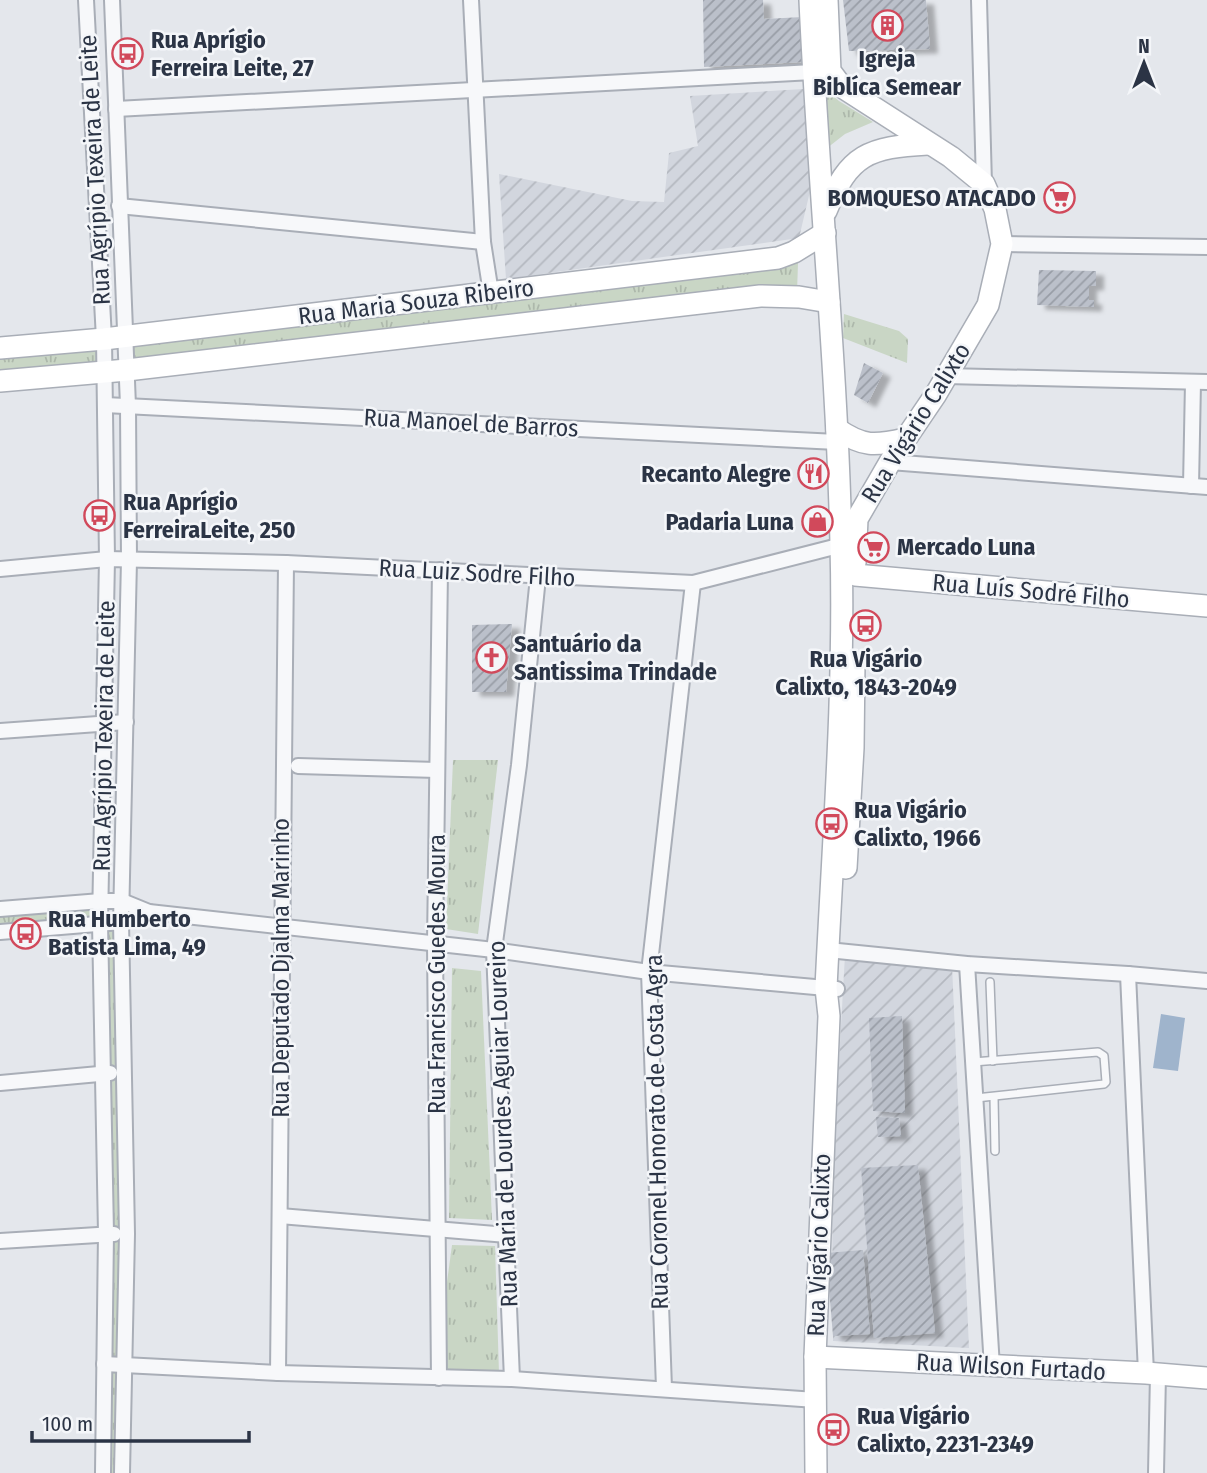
<svg xmlns="http://www.w3.org/2000/svg" width="1207" height="1473" font-family="'Fira Sans Condensed',sans-serif">
<style>
.industrial{fill:url(#industrial-furrows)}
.grass{fill:url(#grass-tufts)}
.water{fill:#9fb4cc}
.building{fill:url(#building-hatch);filter:url(#shadow)}
.lines{fill:none;stroke-linecap:round;stroke-linejoin:round}
.lane-casing{stroke:#a9aeb7;stroke-width:10}
.street-casing{stroke:#a9aeb7;stroke-width:18}
.secondary-casing{stroke:#a9aeb7;stroke-width:24}
.lane{stroke:#f7f8fa;stroke-width:7}
.street{stroke:#f7f8fa;stroke-width:14}
.secondary{stroke:#fff;stroke-width:21}
.labels{text-anchor:middle;dominant-baseline:central;stroke-width:5;stroke-linejoin:round;paint-order:stroke}
.poi-label{font-size:24px;font-weight:bold;fill:#2b3445;stroke:#f4f6f9;text-anchor:start}
.street-label{font-size:24px;fill:#2b3445;stroke:#f4f6f9}
</style>
<defs>
<pattern id="industrial-furrows" width="10" height="10" patternUnits="userSpaceOnUse" patternTransform="scale(1.75)"><rect width="10" height="10" fill="#d2d6de"/><path d="M-1 1l2-2M0 10L10 0M9 11l2-2" fill="none" stroke="#b4b8c0"/></pattern>
<pattern id="grass-tufts" width="24" height="20" patternUnits="userSpaceOnUse" patternTransform="scale(1.75)"><rect width="24" height="20" fill="#c9d6c5"/><path d="M3 7l-1-3M5 7V3M7 7l1-3M15 17l-1-3M17 17v-4M19 17l1-3" fill="none" stroke="#adb8ab"/></pattern>
<pattern id="building-hatch" width="6" height="6" patternUnits="userSpaceOnUse" patternTransform="scale(1.75)"><rect width="6" height="6" fill="#bbc0ca"/><path d="M-1 1l2-2M0 6l6-6M5 7l2-2" fill="none" stroke="#989da6"/></pattern>
<filter id="shadow"><feDropShadow dx="8" dy="4.5" stdDeviation="2" flood-color="#0004"/></filter>
</defs>
<rect width="100%" height="100%" fill="#e4e7ec"/>
<!-- industrial -->
<g class="industrial">
<polygon points="803,89 811,187 799,238 506,279 499,174 632,201 664,202 669,153 698,146 690,96"/>
<polygon points="845,955 952,965 969,1348 833,1341 832,1185"/>
</g>
<!-- grass -->
<g class="grass">
<polygon points="818,83 839,101 873,122 845,134 822,152"/>
<polygon points="798,263 797,293 133,364 130,342"/>
<polygon points="844,314 899,331 908,339 907,363 843,338"/>
<polygon points="99,345 97,367 0,375 0,355"/>
<polygon points="453,760 498,760 478,934 446,929"/>
<polygon points="94,905 95,920 0,928 0,913"/>
<polygon points="118,926 120,1067 106,1070 105,927"/>
<polygon points="452,968 481,971 492,1220 449,1218"/>
<polygon points="119,1075 123,1231 110,1231 107,1077"/>
<polygon points="109,1237 122,1239 123,1360 108,1360"/>
<polygon points="452,1245 495,1246 499,1373 444,1370 445,1297"/>
<polygon points="107,1368 121,1369 119,1473 106,1473"/>
</g>
<!-- water -->
<polygon class="water" points="1161,1014 1185,1018 1178,1071 1153,1068"/>
<!-- building -->
<g class="building">
<polygon points="703,0 763,0 764,19 803,17 805,62 704,67"/>
<polygon points="843,0 926,0 930,49 849,51"/>
<polygon points="1039,270 1096,271 1096,286 1089,286 1089,300 1094,300 1094,307 1037,305"/>
<polygon points="864,363 883,373 868,403 854,395"/>
<polygon points="512,624 506,692 472,692 472,625"/>
<polygon points="902,1016 905,1113 873,1111 869,1018"/>
<polygon points="876,1117 899,1118 901,1136 878,1137"/>
<polygon points="918,1165 935,1333 874,1338 861,1168"/>
<polygon points="863,1250 870,1334 833,1336 826,1253"/>
</g>
<g class="lines">
<defs>
<g id="lane">
<polyline points="990,982 993,1061"/>
<polyline points="973,1062 1098,1052 1104,1056 1106,1082 1104,1084 976,1098"/>
<polyline points="994,1097 995,1151"/>
</g>
<g id="street">
<polyline points="86,0 104,339 107,559 100,923 106,1233 103,1473"/>
<polyline points="112,0 128,406 129,560 121,922 127,1234 122,1473"/>
<polyline points="471,0 483,242 491,293"/>
<polyline points="979,0 984,184"/>
<polyline points="116,109 813,72"/>
<polyline points="119,206 483,242"/>
<polyline points="1002,244 1207,247"/>
<polyline points="946,376 1207,382"/>
<polyline points="105,405 837,442"/>
<polyline points="890,462 1207,487"/>
<polyline points="1191,486 1193,382"/>
<polyline points="0,569 107,559 286,563 693,583 842,545"/>
<polyline points="0,731 126,722"/>
<polyline points="298,766 437,770"/>
<polyline points="0,909 101,901 122,901 149,912 494,950 649,972 837,989"/>
<polyline points="0,932 121,922 149,912"/>
<polyline points="828,950 967,964 1128,974 1207,981"/>
<polyline points="967,964 992,1367"/>
<polyline points="1128,974 1146,1373"/>
<polyline points="0,1083 110,1073"/>
<polyline points="280,1216 507,1235"/>
<polyline points="0,1241 114,1234"/>
<polyline points="104,1364 278,1373 512,1379 816,1400"/>
<polyline points="278,1373 286,563"/>
<polyline points="439,1378 435,943 440,570"/>
<polyline points="512,1379 494,950 519,765 538,577"/>
<polyline points="664,1388 649,972 693,583"/>
<polyline points="1156,1473 1158,1374"/>
</g>
<g id="secondary">
<path d="M810,0C818,181 837,362 841,544C845,692 833,840 826,988L829,1016L815,1357L816,1473"/>
<polyline points="827,0 830,71 842,87 951,157 984,184 995,209 1002,244 988,305 936,394 890,462 857,519 855,563"/>
<path d="M826,211C849,154 869,147 928,144"/>
<polyline points="0,348 104,339 778,258 794,252 825,233"/>
<polyline points="0,381 127,370 760,296 799,297 829,302"/>
<path d="M837,429C863,447 875,446 905,439"/>
<polyline points="855,575 1207,606"/>
<polyline points="846,868 853,748 854,662"/>
<polyline points="815,1357 1146,1373 1207,1378"/>
</g>
</defs>
<!-- lane casing -->
<use href="#lane" class="lane-casing"/>
<!-- street casing -->
<use href="#street" class="street-casing"/>
<!-- secondary casing -->
<use href="#secondary" class="secondary-casing"/>
<!-- lane -->
<use href="#lane" class="lane"/>
<!-- street -->
<use href="#street" class="street"/>
<!-- secondary -->
<use href="#secondary" class="secondary"/>
</g>
<!-- icons -->
<defs>
<symbol id="building-ring" viewBox="-11 -11 22 22"><circle r="9.5" fill="#f4f6f9" stroke="#d1495b" stroke-width="1.5"/><path d="M-4-6H4V6H1V3H-1V6H-4ZM-2.5-4.3h1.7v1.8h-1.7ZM.8-4.3h1.7v1.8H.8ZM-2.5-1h1.7V.8h-1.7ZM.8-1h1.7V.8H.8Z" fill="#d1495b"/></symbol>
<symbol id="bus-ring" viewBox="-11 -11 22 22"><circle r="9.5" fill="#f4f6f9" stroke="#d1495b" stroke-width="1.5"/><path d="M-5-6H5V4H4V6H2V4H-2V6H-4V4H-5ZM-3.5-4V0h7V-4ZM-3.5 1.2v1.5H-2V1.2ZM2 1.2v1.5H3.5V1.2Z" fill="#d1495b"/></symbol>
<symbol id="supermarket-ring" viewBox="-11 -11 22 22"><circle r="9.5" fill="#f4f6f9" stroke="#d1495b" stroke-width="1.5"/><path d="M-6-5.5h2.5l.6 2H6L4.5 2H-2.5L-4.4-4H-6ZM-1.5 3.2a1.3 1.3 0 1 0 .1 0ZM3 3.2a1.3 1.3 0 1 0 .1 0Z" fill="#d1495b"/></symbol>
<symbol id="restaurant-ring" viewBox="-11 -11 22 22"><circle r="9.5" fill="#f4f6f9" stroke="#d1495b" stroke-width="1.5"/><path d="M-5-6h1v4h1v-4h1v4h1v-4h1v5L-1.5 .5V6h-2V.5L-5-1ZM5-6V6H3V1.5H1.5Q1.5-4 5-6Z" fill="#d1495b"/></symbol>
<symbol id="shop-ring" viewBox="-11 -11 22 22"><circle r="9.5" fill="#f4f6f9" stroke="#d1495b" stroke-width="1.5"/><path d="M-5-2.5h2.3a2.7 3.5 0 0 1 5.4 0H5L5.5 6h-11ZM-1.5-2.5h3a1.5 2.3 0 0 0-3 0Z" fill="#d1495b"/></symbol>
<symbol id="church-ring" viewBox="-11 -11 22 22"><circle r="9.5" fill="#f4f6f9" stroke="#d1495b" stroke-width="1.5"/><path d="M-1.2-6h2.4v3.5h3.3v2.4h-3.3V6h-2.4V-.1h-3.3v-2.4h3.3Z" fill="#d1495b"/></symbol>
</defs>
<g fill-rule="evenodd">
<use href="#building-ring" x="870" y="8" width="35" height="35"/>
<use href="#bus-ring" x="110" y="36" width="35" height="35"/>
<use href="#supermarket-ring" x="1042" y="180" width="35" height="35"/>
<use href="#restaurant-ring" x="796" y="456" width="35" height="35"/>
<use href="#bus-ring" x="82" y="498" width="35" height="35"/>
<use href="#shop-ring" x="800" y="504" width="35" height="35"/>
<use href="#supermarket-ring" x="856" y="530" width="35" height="35"/>
<use href="#bus-ring" x="848" y="608" width="35" height="35"/>
<use href="#church-ring" x="474" y="640" width="35" height="35"/>
<use href="#bus-ring" x="814" y="806" width="35" height="35"/>
<use href="#bus-ring" x="8" y="916" width="35" height="35"/>
<use href="#bus-ring" x="816" y="1412" width="35" height="35"/>
</g>
<g class="labels">
<!-- poi labels -->
<g class="poi-label">
<text x="151" y="40">Rua Aprígio<tspan x="151" dy="28">Ferreira Leite, 27</tspan></text>
<text x="887" y="59" text-anchor="middle">Igreja<tspan x="887" dy="28">Biblíca Semear</tspan></text>
<text x="1036" y="198" text-anchor="end">BOMQUESO ATACADO</text>
<text x="791" y="474" text-anchor="end">Recanto Alegre</text>
<text x="123" y="502">Rua Aprígio<tspan x="123" dy="28">FerreiraLeite, 250</tspan></text>
<text x="794" y="522" text-anchor="end">Padaria Luna</text>
<text x="897" y="547">Mercado Luna</text>
<text x="514" y="644">Santuário da<tspan x="514" dy="28">Santissima Trindade</tspan></text>
<text x="866" y="659" text-anchor="middle">Rua Vigário<tspan x="866" dy="28">Calixto, 1843-2049</tspan></text>
<text x="854" y="810">Rua Vigário<tspan x="854" dy="28">Calixto, 1966</tspan></text>
<text x="48" y="919">Rua Humberto<tspan x="48" dy="28">Batista Lima, 49</tspan></text>
<text x="857" y="1416">Rua Vigário<tspan x="857" dy="28">Calixto, 2231-2349</tspan></text>
</g>
<!-- street labels -->
<g class="street-label">
<text transform="translate(95 170) rotate(-93)">Rua Agrípio Texeira de Leite</text>
<text transform="translate(416 302) rotate(-7)">Rua Maria Souza Ribeiro</text>
<text transform="translate(471 423) rotate(3)">Rua Manoel de Barros</text>
<text transform="translate(916 423) rotate(-58)">Rua Vigário Calixto</text>
<text transform="translate(477 573) rotate(3)">Rua Luiz Sodre Filho</text>
<text transform="translate(1031 591) rotate(5)">Rua Luís Sodré Filho</text>
<text transform="translate(104 736) rotate(-89)">Rua Agrípio Texeira de Leite</text>
<text transform="translate(281 968) rotate(-90)">Rua Deputado Djalma Marinho</text>
<text transform="translate(437 974) rotate(-90)">Rua Francisco Guedes Moura</text>
<text transform="translate(503 1124) rotate(-92)">Rua Maria de Lourdes Aguiar Loureiro</text>
<text transform="translate(657 1132) rotate(-91)">Rua Coronel Honorato de Costa Agra</text>
<text transform="translate(819 1245) rotate(-88)">Rua Vigário Calixto</text>
<text transform="translate(1011 1367) rotate(3)">Rua Wilson Furtado</text>
</g>
</g>
<!-- north arrow -->
<g transform="translate(1144 63)" stroke="#f4f6f9" stroke-width="5" paint-order="stroke">
<path d="M0-5L12 26L0 18L-12 26Z" fill="#2b3445"/>
<text y="-10" font-size="19" font-weight="bold" text-anchor="middle" fill="#2b3445">N</text>
</g>
<!-- scale -->
<path d="M32 1431v10h217v-10" fill="none" stroke="#2b3445" stroke-width="3.5"/>
<text x="42" y="1431" font-size="21" fill="#2b3445" stroke="#f4f6f9" stroke-width="5" paint-order="stroke">100 m</text>
</svg>
